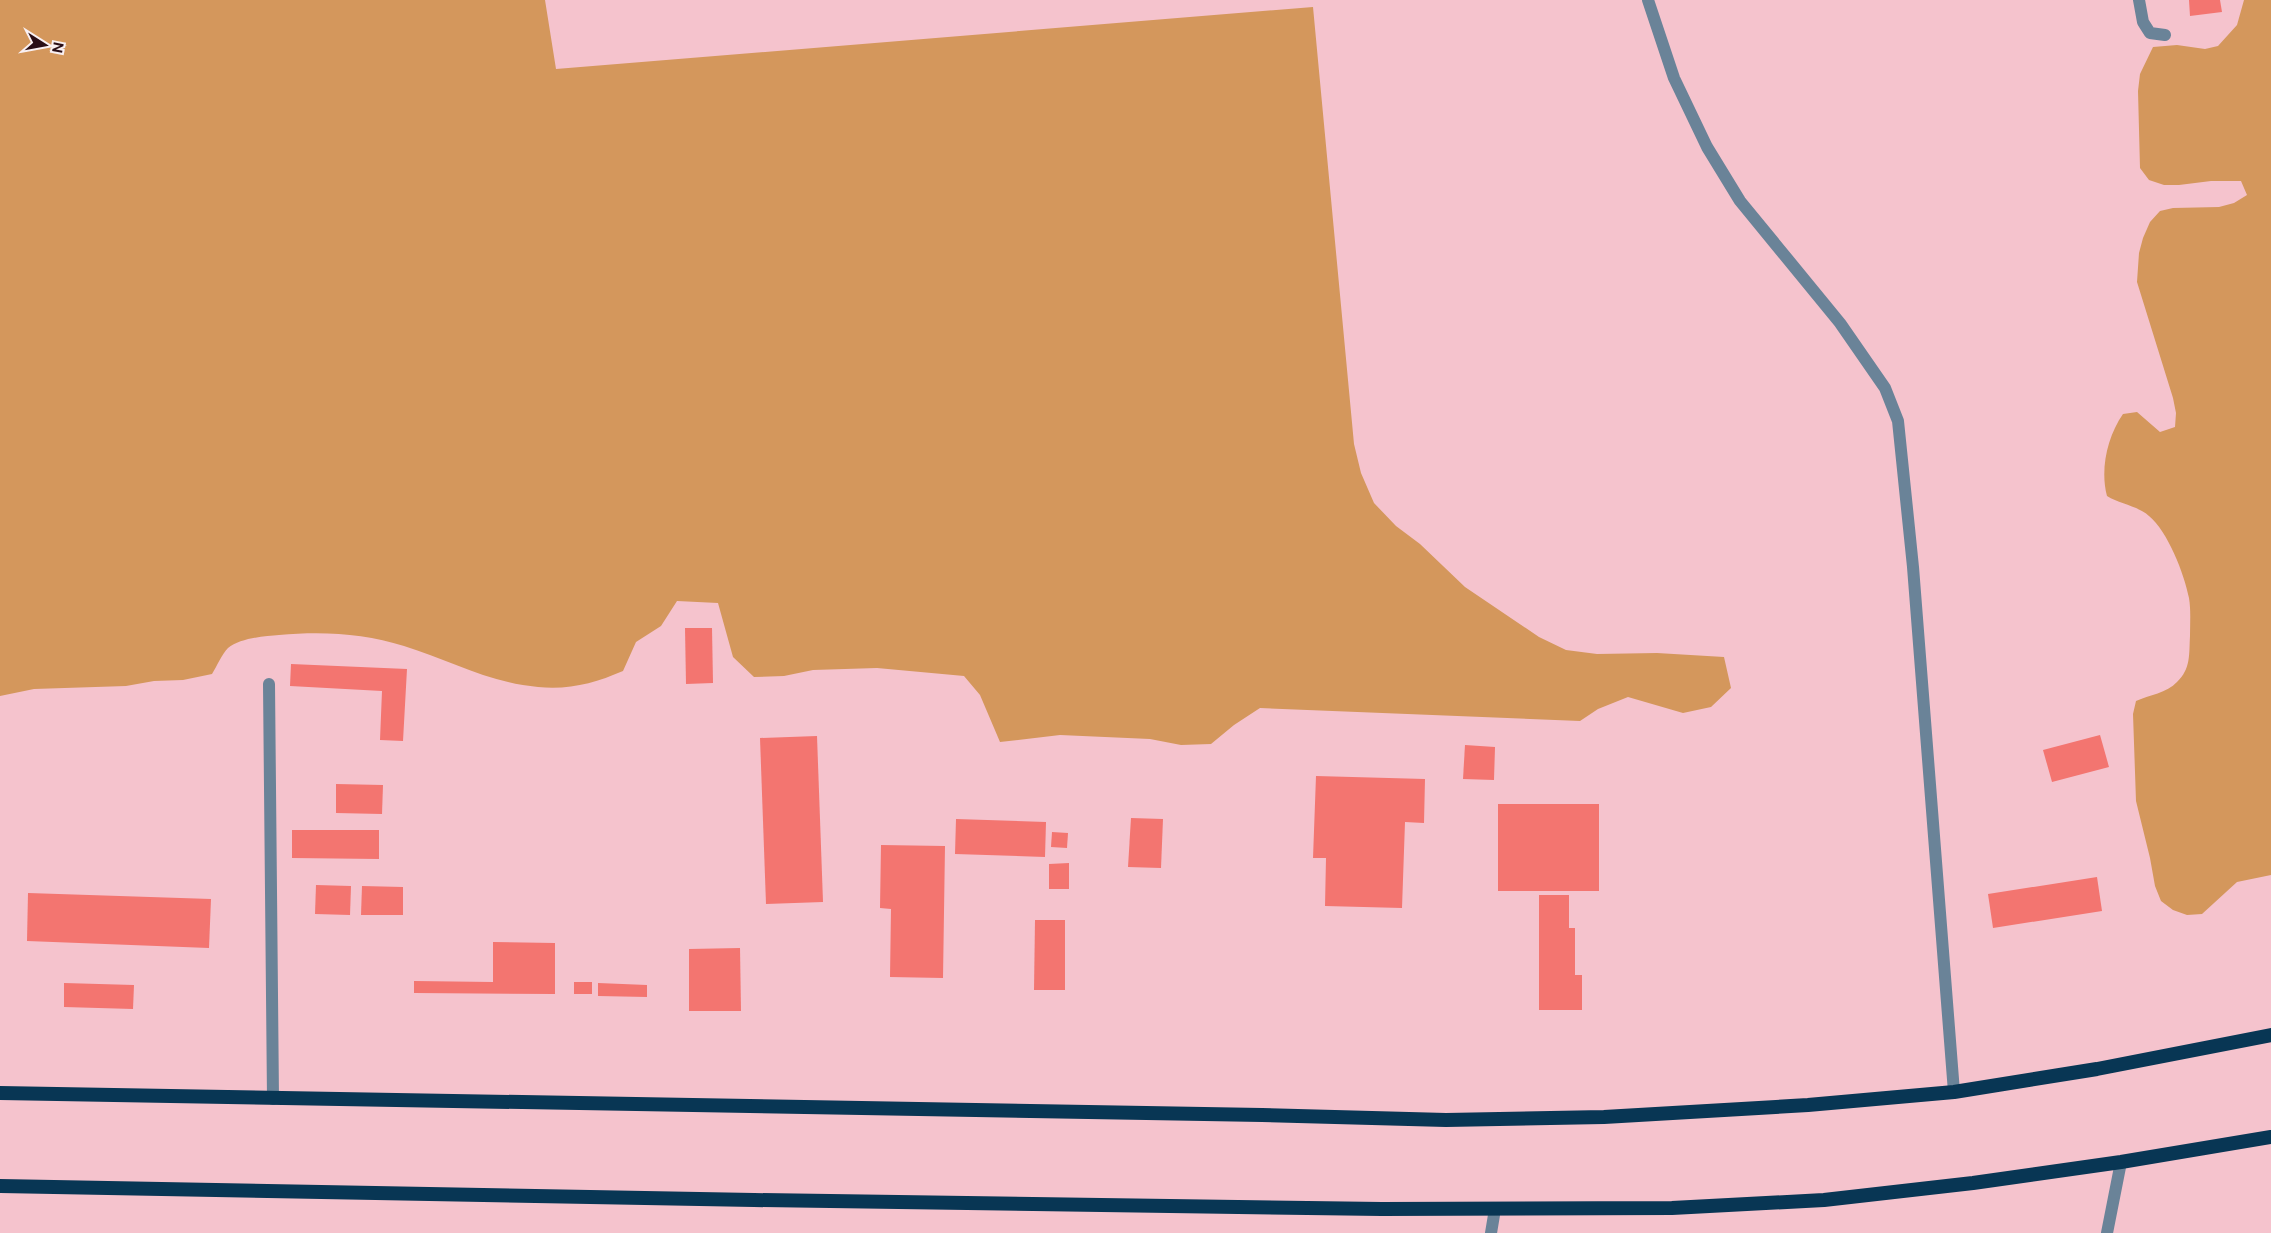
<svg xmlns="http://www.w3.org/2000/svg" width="2271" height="1233" font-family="'Public Sans',sans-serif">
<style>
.green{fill:#d4975c}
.building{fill:#f37570}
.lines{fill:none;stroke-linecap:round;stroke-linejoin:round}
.minor{stroke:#6a8398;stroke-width:12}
.trunk{stroke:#083654;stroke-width:14}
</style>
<rect width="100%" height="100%" fill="#f5c3cd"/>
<!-- green -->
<g class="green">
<path d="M0,0H545L556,69L1313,7L1354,444L1361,473L1374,503L1396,526L1420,544L1465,587L1539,637L1566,650L1597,654L1657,653L1724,657L1731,688L1711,707L1683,713L1628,697L1598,709L1580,721L1260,708L1234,725L1211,744L1181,745L1150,739L1060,735L1000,742L980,695L964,676L877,668L813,670L784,676L754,677L733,657L718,603L677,601L661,626L636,642L623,671C595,683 570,690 538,687C490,683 449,660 404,646C364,633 321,631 279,635C265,636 240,638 228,648C222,654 217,666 212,674L183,680L154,681L126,686L34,689L0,696Z"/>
<path d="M2244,0H2271V875L2237,882L2202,914L2187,915L2173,910L2161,901L2155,886L2150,858L2136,801L2133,714L2136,701C2149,695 2167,693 2177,682C2191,669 2189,654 2190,636C2190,623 2191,610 2189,598C2184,573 2168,532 2149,516C2138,506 2120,504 2107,496C2100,470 2107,437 2123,414L2137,412L2160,432L2175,427L2176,413L2173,398L2137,282L2139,253L2143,238L2150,222L2160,211L2173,208L2219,207L2234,203L2247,195L2241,181H2211L2179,185H2164L2149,180L2140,168L2138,91L2140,74L2153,47L2177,45L2205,49L2218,46L2237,25Z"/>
</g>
<!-- building -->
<g class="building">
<polygon points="2189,0 2220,0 2222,12 2190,16"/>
<polygon points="685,628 712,628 713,683 686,684"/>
<polygon points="291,664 407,669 403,741 380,740 382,691 290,686"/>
<polygon points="2100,735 2109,767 2052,782 2043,750"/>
<polygon points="817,736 823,902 766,904 760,738"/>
<polygon points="1465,745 1495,747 1494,780 1463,779"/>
<polygon points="1316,776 1425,779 1424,823 1405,822 1402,908 1325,906 1326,858 1313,858"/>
<polygon points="336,784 383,785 382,814 336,813"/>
<rect x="1498" y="804" width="101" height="87"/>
<polygon points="1131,818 1163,819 1161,868 1128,867"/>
<polygon points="956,819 1046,822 1045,857 955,854"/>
<polygon points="292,830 379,830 379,859 292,858"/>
<polygon points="1052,832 1068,833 1067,848 1051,847"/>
<polygon points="881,845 945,846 943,978 890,977 891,909 880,908"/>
<polygon points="1069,863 1069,889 1049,889 1049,864"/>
<polygon points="2097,877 2102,911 1993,928 1988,894"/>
<polygon points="316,885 351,886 350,915 315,914"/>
<polygon points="362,886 403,887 403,915 361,915"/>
<polygon points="28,893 211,899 209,948 27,941"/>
<polygon points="1539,895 1569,895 1569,928 1575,928 1575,975 1582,975 1582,1010 1539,1010"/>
<polygon points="1035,920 1065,920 1065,990 1034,990"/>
<polygon points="493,942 555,943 555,994 414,993 414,981 493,982"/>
<polygon points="740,948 741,1011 689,1011 689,949"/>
<rect x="574" y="982" width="18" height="12"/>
<polygon points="64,983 134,985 133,1009 64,1007"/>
<polygon points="598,983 647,985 647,997 598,996"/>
</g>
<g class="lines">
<!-- minor -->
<g class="minor">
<polyline points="1648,0 1674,78 1707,147 1740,201 1840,323 1885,388 1898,421 1913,567 1954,1092"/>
<polyline points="2139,0 2143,22 2150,33 2165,35"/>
<polyline points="269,684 273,1099"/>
<polyline points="1491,1233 1495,1209"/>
<polyline points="2107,1233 2121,1162"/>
</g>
<!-- trunk -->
<g class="trunk">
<polyline points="0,1093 1262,1115 1446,1120 1604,1117 1808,1105 1954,1092 2097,1069 2271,1035"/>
<polyline points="0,1186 754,1200 1382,1209 1672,1208 1824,1200 1973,1183 2121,1162 2271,1137"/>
</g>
</g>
<!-- north arrow -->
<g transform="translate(45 45) rotate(101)" stroke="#f9f0f2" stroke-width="4" paint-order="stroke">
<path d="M0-4L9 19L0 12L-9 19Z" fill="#2a0e16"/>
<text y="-8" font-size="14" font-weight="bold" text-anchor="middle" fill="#2a0e16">N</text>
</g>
</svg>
